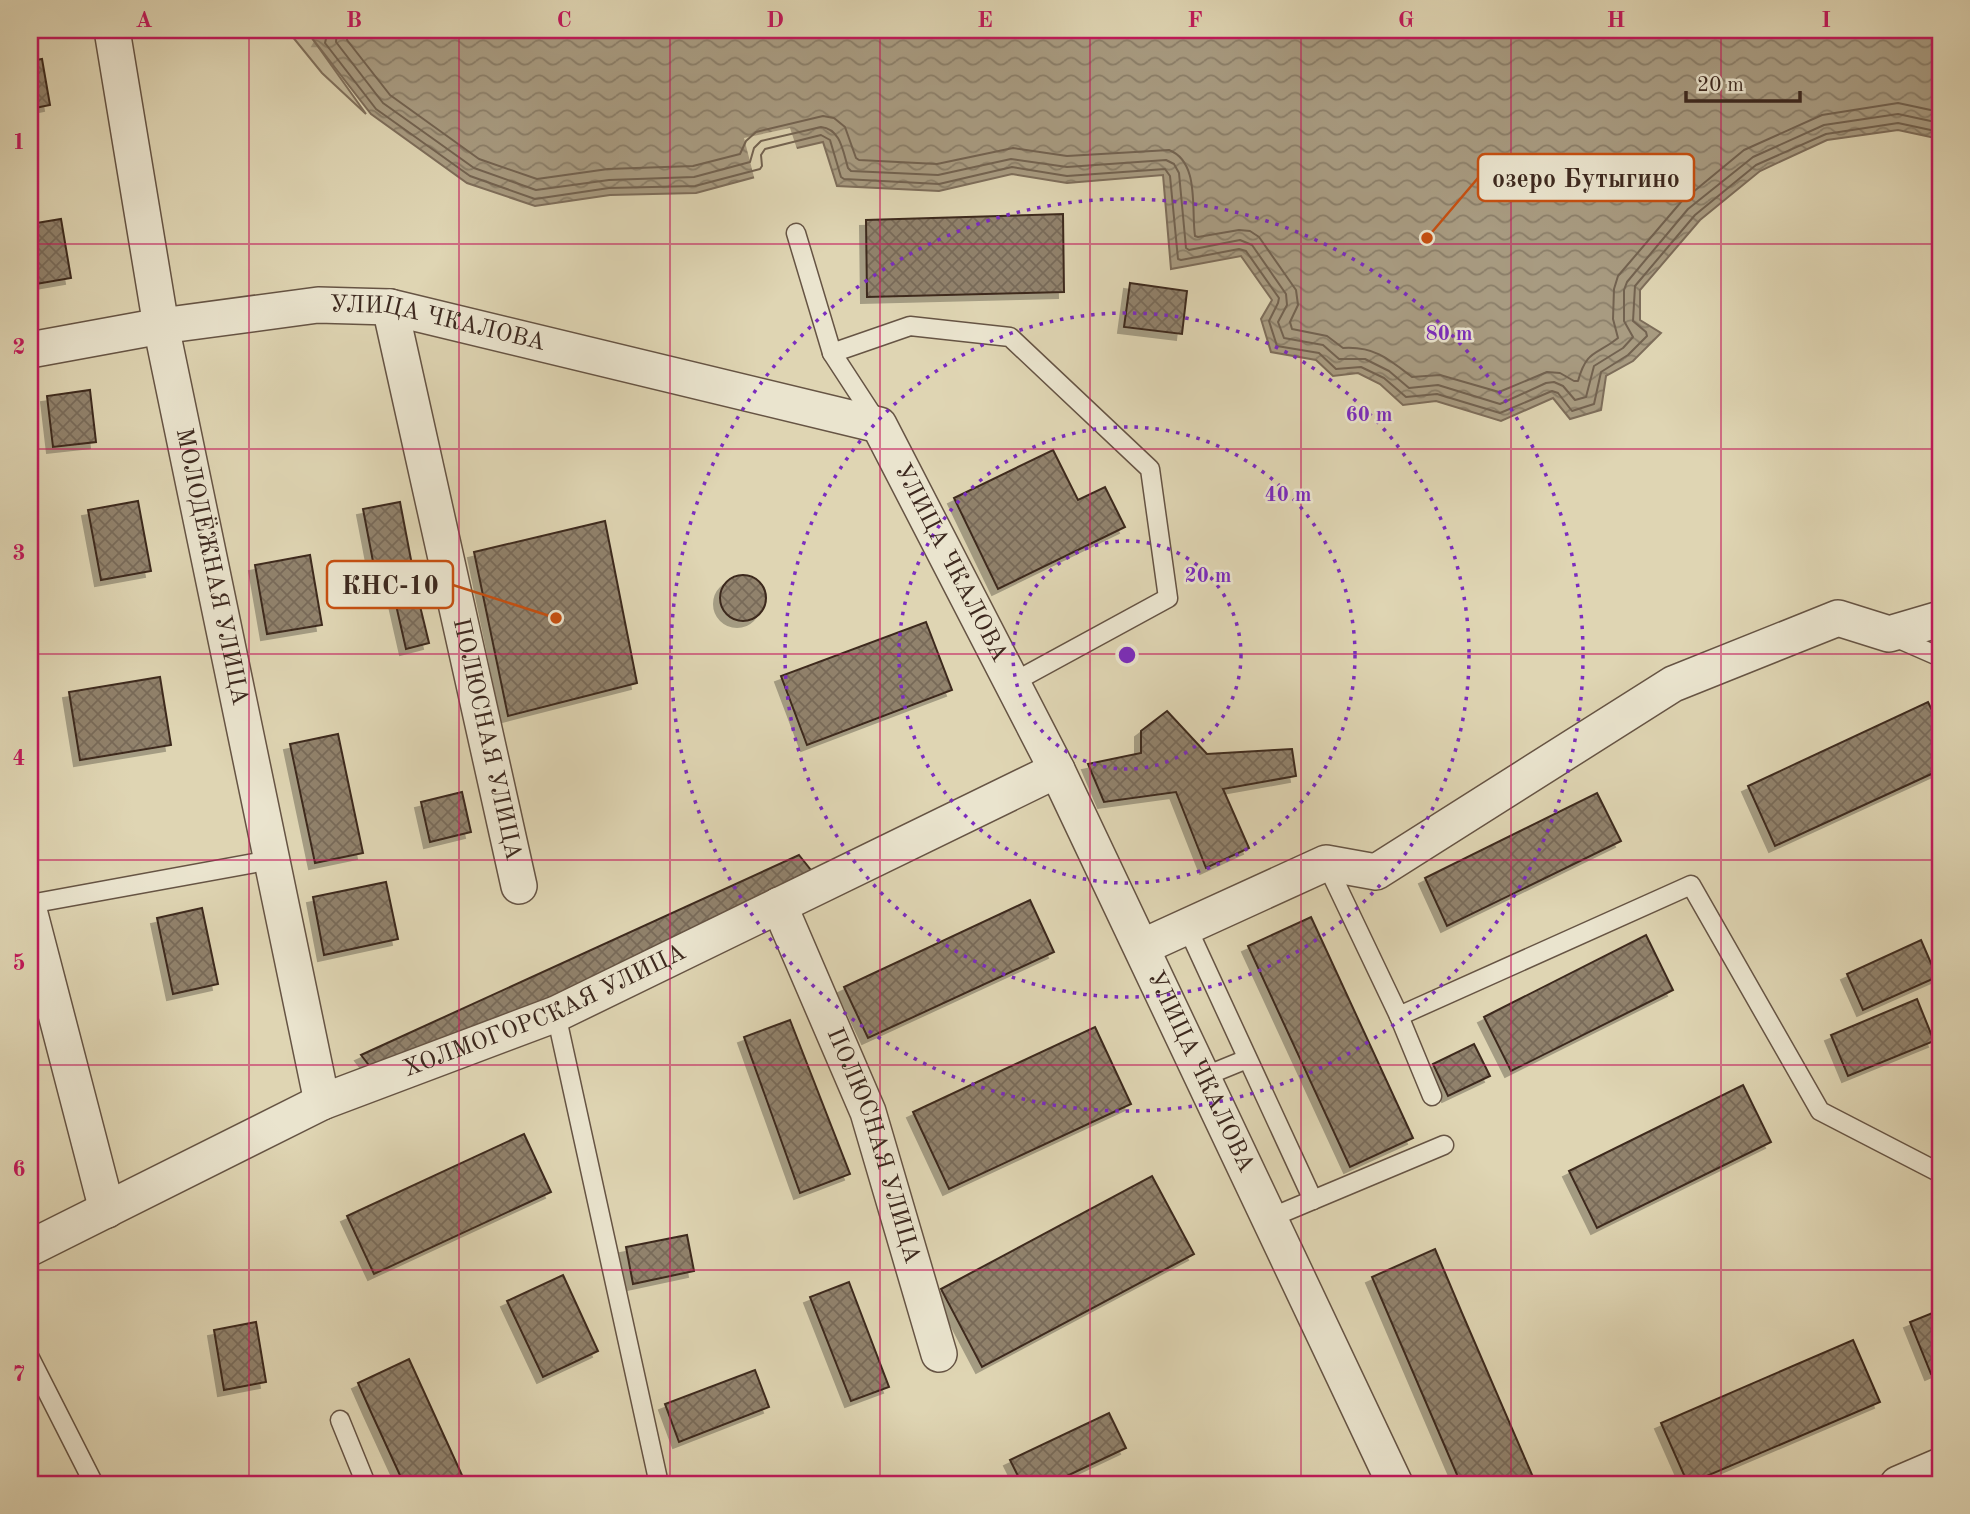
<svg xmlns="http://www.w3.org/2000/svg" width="1970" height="1514" font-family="'Old Standard TT',serif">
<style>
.forest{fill:url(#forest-firs);stroke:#80705c;stroke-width:2}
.water{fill:url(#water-waves);stroke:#7d6d5a;stroke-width:2}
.pier{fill:#dfd5b3}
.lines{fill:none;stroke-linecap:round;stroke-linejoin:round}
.shore{stroke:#726250;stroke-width:2}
.building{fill:url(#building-cross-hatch);stroke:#3d291f;stroke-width:2;filter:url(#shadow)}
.service-casing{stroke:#665444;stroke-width:21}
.minor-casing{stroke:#665444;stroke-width:38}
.service{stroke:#eae4ce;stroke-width:18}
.minor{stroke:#eae4ce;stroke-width:35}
.grid{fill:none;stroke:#c2185b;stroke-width:2;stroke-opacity:0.55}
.ring{fill:none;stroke:#7b2cbf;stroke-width:3.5;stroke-dasharray:3.5 7}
.labels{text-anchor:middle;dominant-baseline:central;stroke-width:5;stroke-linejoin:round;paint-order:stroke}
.street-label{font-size:24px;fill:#3d291f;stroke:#eae4ce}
.centre{fill:#7b2cbf;stroke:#eae4ce;stroke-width:3.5}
.ring-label{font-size:21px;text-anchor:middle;font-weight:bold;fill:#7b2cbf;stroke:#eae4ce;stroke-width:5;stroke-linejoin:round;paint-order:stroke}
.leader{fill:none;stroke:#c64f10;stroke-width:2.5}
.callout-dot{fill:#c64f10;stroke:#eae4ce;stroke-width:2.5}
.callout{fill:#eae4ce;stroke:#c64f10;stroke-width:2.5}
.callout-label{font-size:26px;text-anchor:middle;font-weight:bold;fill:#3d291f}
.neatline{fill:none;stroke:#c2185b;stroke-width:2.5}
.grid-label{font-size:23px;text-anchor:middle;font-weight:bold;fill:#c2185b}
</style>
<defs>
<pattern id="forest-firs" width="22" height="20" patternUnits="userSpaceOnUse" patternTransform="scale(1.75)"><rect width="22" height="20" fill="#c3b89a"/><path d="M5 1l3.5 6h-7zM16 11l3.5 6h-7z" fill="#a0967d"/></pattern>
<pattern id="water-waves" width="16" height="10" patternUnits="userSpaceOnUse" patternTransform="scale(1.75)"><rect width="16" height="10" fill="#a89b81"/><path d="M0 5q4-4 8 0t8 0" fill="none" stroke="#8a7e69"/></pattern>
<pattern id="building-cross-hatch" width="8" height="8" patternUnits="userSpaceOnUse" patternTransform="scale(1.75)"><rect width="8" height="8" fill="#91826c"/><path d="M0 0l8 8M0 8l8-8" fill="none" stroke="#786a58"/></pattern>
<filter id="shadow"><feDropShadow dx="-6" dy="6" stdDeviation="0" flood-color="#0004"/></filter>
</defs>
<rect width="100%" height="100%" fill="#dfd5b3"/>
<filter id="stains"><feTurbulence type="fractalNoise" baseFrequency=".00286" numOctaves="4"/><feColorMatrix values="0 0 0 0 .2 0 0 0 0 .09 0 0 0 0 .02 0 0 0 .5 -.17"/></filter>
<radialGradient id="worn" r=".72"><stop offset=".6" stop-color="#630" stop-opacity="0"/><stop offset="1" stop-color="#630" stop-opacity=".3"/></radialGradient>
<!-- forest -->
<polygon class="forest" points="287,30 326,30 312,38 366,114 322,73"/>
<!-- water -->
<polygon class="water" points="326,30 1940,30 1940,139 1898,130 1827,140 1760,171 1700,220 1640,290 1640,320 1661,333 1633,361 1606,376 1601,410 1570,419 1553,398 1501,421 1436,401 1403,405 1380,384 1358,373 1333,376 1316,360 1271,352 1261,319 1272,300 1241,256 1171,269 1163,175 1067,183 1012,174 939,191 837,186 823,142 767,155 770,173 696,193 610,195 535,206 467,183 371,114 312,38"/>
<!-- pier -->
<polygon class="pier" points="790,128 798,152 771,158 773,175 755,181 744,138"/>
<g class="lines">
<!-- shore -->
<g class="shore">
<polyline points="328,30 325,43 376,109 470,176 535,199 609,188 695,186 760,169 762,166 761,155 765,149 821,135 830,140 841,177 844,179 939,184 1012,167 1067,176 1165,169 1170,176 1178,259 1181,260 1239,249 1246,251 1279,298 1278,303 1269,321 1277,346 1319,353 1336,369 1361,367 1384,378 1406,397 1437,394 1500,413 1552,391 1558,393 1572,411 1594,404 1601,372 1628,355 1647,336 1646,332 1633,321 1635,286 1695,215 1756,165 1826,134 1898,123 1940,132"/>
<path d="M337,30L336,42L383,103L474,168L536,190L609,180L694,177L750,162L754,148L761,141L821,127C841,129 843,152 848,168L851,171L938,175L1011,159L1067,167L1166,160L1174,164L1179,173L1186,248L1189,250L1240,240L1252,245L1286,294L1287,305L1278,322L1284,338L1323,345L1339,359H1365L1389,371L1409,388L1438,385L1500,404L1546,383L1554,382L1563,386L1575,400L1586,397L1594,366L1623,348L1633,337L1624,321V290L1627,282L1688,209L1753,157L1824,125L1898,114L1940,123"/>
<path d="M348,30L347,40L390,95L479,159L537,179L608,169L693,166L740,154L746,141L756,132L823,116L834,118L845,127L856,158L859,160L937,164L1013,148L1067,156L1169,150C1200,162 1191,209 1195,236L1198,237L1239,230L1250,231L1259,237L1296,290L1298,305L1290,322L1292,329L1327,336L1343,348C1374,346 1389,359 1412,377L1440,375L1499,392L1547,372L1560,373L1574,381H1578C1587,349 1596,356 1618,338L1613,319L1614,289L1618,276L1681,202L1744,150L1822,115L1898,103L1940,112"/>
</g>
</g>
<!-- building -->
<g class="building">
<polygon points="42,59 50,105 30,109 30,61"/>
<polygon points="1063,214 1064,292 867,297 866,220"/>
<polygon points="61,219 71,278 30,285 30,224"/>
<polygon points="1130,283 1187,291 1182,334 1124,327"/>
<polygon points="90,390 96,442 53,447 47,396"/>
<polygon points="1053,450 1078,500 1105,487 1125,527 998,589 954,498"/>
<polygon points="138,501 151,571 101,580 88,510"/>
<polygon points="400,502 412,565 375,572 363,509"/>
<polygon points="605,521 637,683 508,716 474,552"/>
<polygon points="310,555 322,625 267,634 255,565"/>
<polygon points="411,569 429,643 406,649 389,574"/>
<circle cx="743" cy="598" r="23"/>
<polygon points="926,622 952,690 807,745 781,676"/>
<polygon points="160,677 171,745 80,760 69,692"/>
<polygon points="1928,702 1940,727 1940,770 1775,846 1748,786"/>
<polygon points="1167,711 1207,754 1292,749 1296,776 1223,789 1249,848 1206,868 1176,792 1104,802 1088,764 1141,753 1141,731"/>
<polygon points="338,734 363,853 315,863 290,744"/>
<polygon points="462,792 471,832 430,842 421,802"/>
<polygon points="1597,793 1621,841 1447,926 1425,878"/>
<polygon points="799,855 814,874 530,1012 375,1073 361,1055"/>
<polygon points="386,882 398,939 324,955 313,897"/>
<polygon points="1030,900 1054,952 868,1038 844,987"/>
<polygon points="202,908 218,984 173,994 157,918"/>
<polygon points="1311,917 1413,1138 1350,1167 1248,946"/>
<polygon points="1646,935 1673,990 1511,1071 1484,1017"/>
<polygon points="1921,940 1937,977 1863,1010 1847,974"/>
<polygon points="1917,999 1934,1041 1848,1076 1831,1035"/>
<polygon points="790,1020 850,1174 800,1193 744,1037"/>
<polygon points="1095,1027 1131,1104 949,1189 913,1112"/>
<polygon points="1474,1044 1490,1076 1448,1096 1433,1064"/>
<polygon points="1743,1085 1771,1142 1597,1228 1569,1171"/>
<polygon points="524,1134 551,1192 374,1274 347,1216"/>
<polygon points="1152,1176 1194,1254 982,1367 941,1289"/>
<polygon points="687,1235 694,1271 633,1284 626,1247"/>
<polygon points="1435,1249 1462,1313 1536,1484 1461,1484 1372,1277"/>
<polygon points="563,1275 598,1351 543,1377 507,1301"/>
<polygon points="849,1282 889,1387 851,1401 810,1297"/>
<polygon points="1940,1310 1940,1370 1931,1374 1910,1322"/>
<polygon points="256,1322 266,1382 224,1390 214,1330"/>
<polygon points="1853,1340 1880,1402 1688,1484 1661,1423"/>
<polygon points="409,1359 466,1484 404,1484 370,1410 358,1383"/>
<polygon points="755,1370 769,1407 679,1442 665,1404"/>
<polygon points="1109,1413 1126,1448 1050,1484 1022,1484 1010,1460"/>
</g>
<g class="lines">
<defs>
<g id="service">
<polyline points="796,233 832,353 877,422"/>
<polyline points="832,353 910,326 1010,337 1150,469 1168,598 1012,683"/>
<polyline points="1892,636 1940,657"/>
<polyline points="1326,863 1399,1016 1691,885 1820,1111 1940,1173"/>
<polyline points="30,904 271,860"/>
<polyline points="1187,927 1313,1200"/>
<polyline points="556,1014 659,1484"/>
<polyline points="1399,1016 1432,1096"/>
<polyline points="1203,1077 1247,1059"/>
<polyline points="1270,1218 1444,1145"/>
<polyline points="30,1358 94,1484"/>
<polyline points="340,1420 366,1484"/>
</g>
<g id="minor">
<path id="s1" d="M112,30L161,326L322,1102"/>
<path id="s2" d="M390,307L519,886"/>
<path id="s3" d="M30,350L161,326L318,305L390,307L879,425L1057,770L1395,1484"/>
<path id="s4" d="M779,905L868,1112L939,1354"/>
<polyline points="30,914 107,1210"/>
<polyline points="1142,947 1326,863 1376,872 1673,684 1838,618 1889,634 1940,619"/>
<path id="s5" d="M30,1248L322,1102L556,1014L1057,770"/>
<polyline points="1898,1484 1940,1466"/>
</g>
</defs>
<!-- service casing -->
<use href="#service" class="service-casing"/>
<!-- minor casing -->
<use href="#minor" class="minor-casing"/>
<!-- service -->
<use href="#service" class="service"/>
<!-- minor -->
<use href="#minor" class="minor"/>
</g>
<!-- grid -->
<path class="grid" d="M249,30V1484M459,30V1484M670,30V1484M880,30V1484M1090,30V1484M1301,30V1484M1511,30V1484M1721,30V1484M30,244H1940M30,449H1940M30,654H1940M30,860H1940M30,1065H1940M30,1270H1940"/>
<!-- distance rings -->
<g class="ring">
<circle cx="1127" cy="655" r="114"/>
<circle cx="1127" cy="655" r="228"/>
<circle cx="1127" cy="655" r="342"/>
<circle cx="1127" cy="655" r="456"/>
</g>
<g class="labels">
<!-- street labels -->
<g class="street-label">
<text stroke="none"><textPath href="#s3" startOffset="413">УЛИЦА ЧКАЛОВА</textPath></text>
<text stroke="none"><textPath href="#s3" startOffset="1022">УЛИЦА ЧКАЛОВА</textPath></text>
<text stroke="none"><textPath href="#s1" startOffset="546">МОЛОДЁЖНАЯ УЛИЦА</textPath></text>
<text stroke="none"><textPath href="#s2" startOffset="443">ПОЛЮСНАЯ УЛИЦА</textPath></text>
<text stroke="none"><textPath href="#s5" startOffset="567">ХОЛМОГОРСКАЯ УЛИЦА</textPath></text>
<text stroke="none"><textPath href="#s3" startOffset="1589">УЛИЦА ЧКАЛОВА</textPath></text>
<text stroke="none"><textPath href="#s4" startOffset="259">ПОЛЮСНАЯ УЛИЦА</textPath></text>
</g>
</g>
<circle cx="1127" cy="655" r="10" class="centre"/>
<g class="ring-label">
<text x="1449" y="340">80 m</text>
<text x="1369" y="421">60 m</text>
<text x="1288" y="501">40 m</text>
<text x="1208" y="582">20 m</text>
</g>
<!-- callouts -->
<path class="leader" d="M1427 238L1478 178M556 618L453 585"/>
<g class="callout-dot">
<circle cx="1427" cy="238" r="7"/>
<circle cx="556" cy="618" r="7"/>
</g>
<g class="callout">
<rect x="1478" y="154" width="216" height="47" rx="7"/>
<rect x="327" y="561" width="126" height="47" rx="7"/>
</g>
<g class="callout-label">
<text x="1586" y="187">озеро Бутыгино</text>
<text x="390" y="594">КНС-10</text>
</g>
<!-- margin -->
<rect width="1970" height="1514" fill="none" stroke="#dfd5b3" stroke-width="77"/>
<!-- scale -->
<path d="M1686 91v10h114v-10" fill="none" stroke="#3d291f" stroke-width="3.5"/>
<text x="1697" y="91" font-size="21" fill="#3d291f" stroke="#eae4ce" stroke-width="5" paint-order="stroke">20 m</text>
<rect x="38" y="38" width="1894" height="1438" class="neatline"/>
<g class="grid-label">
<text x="144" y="27">A</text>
<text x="354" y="27">B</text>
<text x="564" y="27">C</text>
<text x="775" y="27">D</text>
<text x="985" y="27">E</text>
<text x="1195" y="27">F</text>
<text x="1406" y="27">G</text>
<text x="1616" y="27">H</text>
<text x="1826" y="27">I</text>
<text x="19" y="149">1</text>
<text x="19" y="354">2</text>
<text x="19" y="560">3</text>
<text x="19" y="765">4</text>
<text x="19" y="970">5</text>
<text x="19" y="1176">6</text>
<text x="19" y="1381">7</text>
</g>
<rect width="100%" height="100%" filter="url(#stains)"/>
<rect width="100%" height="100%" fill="url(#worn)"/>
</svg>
